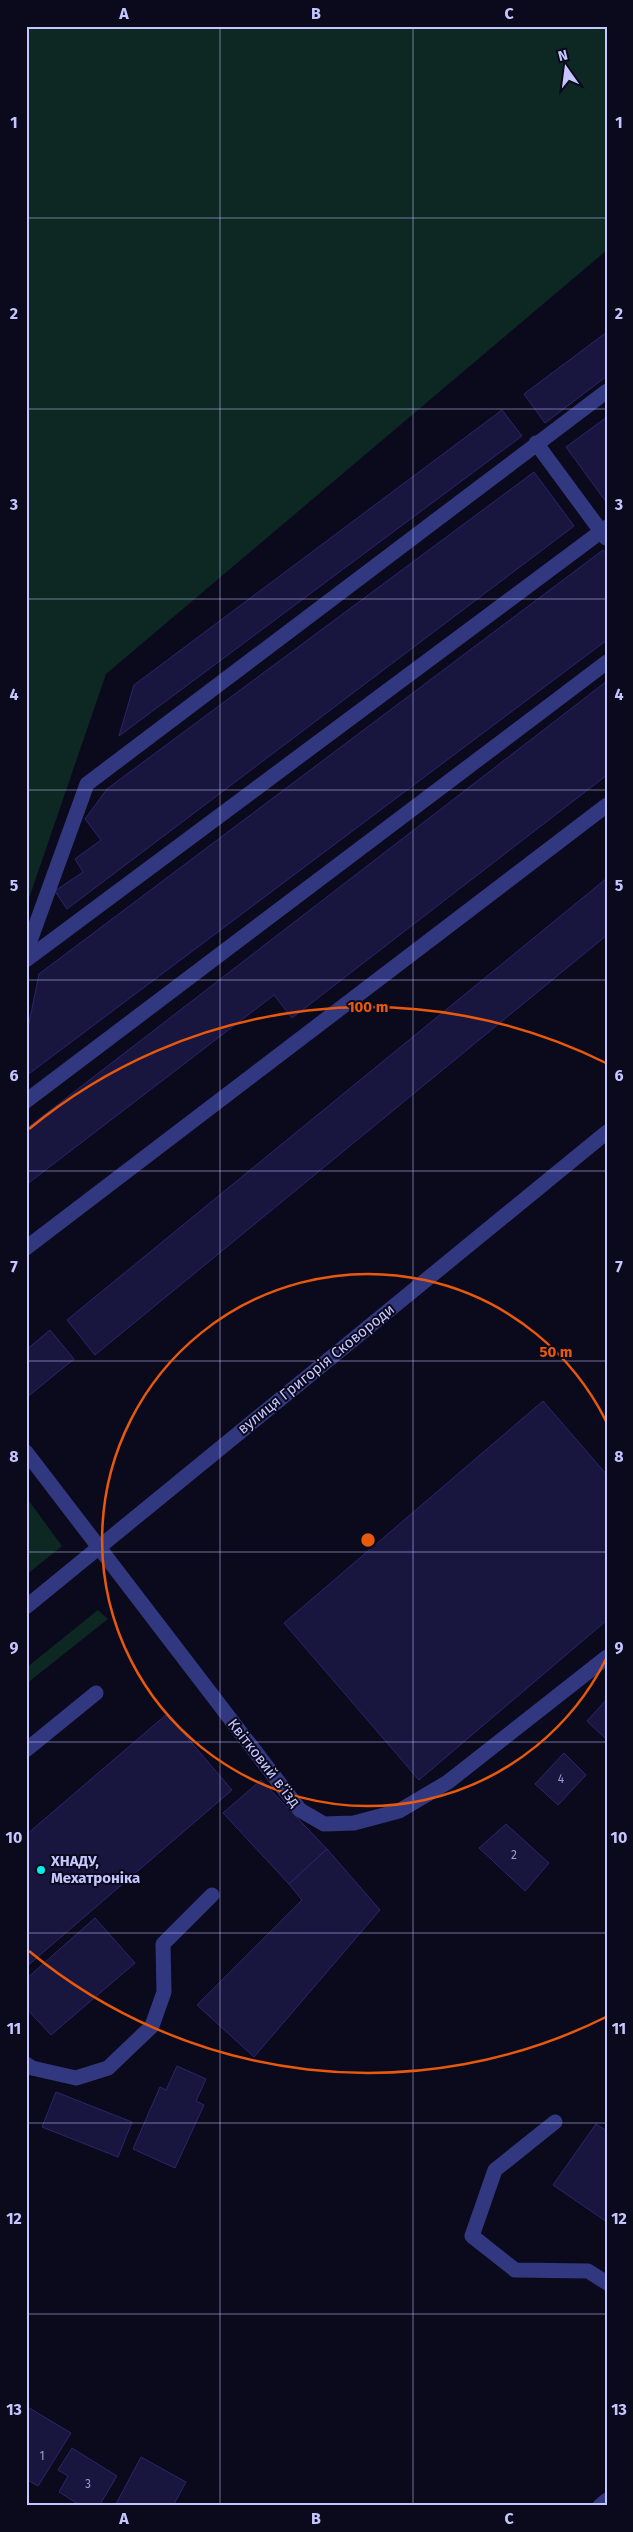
<svg xmlns="http://www.w3.org/2000/svg" width="633" height="2532" font-family="'Fira Sans',sans-serif">
<style>
.green{fill:#0d2723}
.building{fill:#18153f;stroke:#2b256c}
.lines{fill:none;stroke-linecap:round;stroke-linejoin:round}
.minor{stroke:#31387f;stroke-width:15}
.grid{fill:none;stroke:#c5c6ff;stroke-width:1;stroke-opacity:0.55}
.ring{fill:none;stroke:#e8590c;stroke-width:2.5}
.poi-dot{fill:#00f0ec;stroke:#0b0a1d;stroke-width:2}
.labels{text-anchor:middle;dominant-baseline:central;stroke-width:4;stroke-linejoin:round;paint-order:stroke}
.number-label{font-size:12px;fill:#9a9acf}
.street-label{font-size:15px;fill:#c5c6ff;stroke:#0b0a1d}
.poi-label{font-size:15px;font-weight:bold;fill:#c5c6ff;stroke:#0b0a1d;text-anchor:start}
.centre{fill:#e8590c;stroke:#0b0a1d;stroke-width:2.5}
.ring-label{font-size:15px;text-anchor:middle;font-weight:bold;fill:#e8590c;stroke:#0b0a1d;stroke-width:4;stroke-linejoin:round;paint-order:stroke}
.neatline{fill:none;stroke:#c5c6ff;stroke-width:2}
.grid-label{font-size:16px;text-anchor:middle;font-weight:bold;fill:#c5c6ff}
</style>
<rect width="100%" height="100%" fill="#0b0a1d"/>
<!-- green -->
<g class="green">
<polygon points="26,26 607,26 607,250 106,674 26,907"/>
<polygon points="26,1497 62,1546 26,1575"/>
<polygon points="98,1610 108,1619 26,1684 26,1668"/>
</g>
<!-- building -->
<g class="building">
<polygon points="607,332 607,376 545,423 524,394"/>
<polygon points="502,410 522,436 119,736 134,685"/>
<polygon points="607,417 607,503 566,447"/>
<polygon points="534,472 574,526 67,909 55,891 83,872 75,859 101,840 85,819 107,789"/>
<polygon points="603,550 607,555 607,640 26,1076 26,1038 39,974"/>
<polygon points="607,681 607,775 292,1018 274,995 26,1185 26,1129"/>
<polygon points="607,878 607,935 95,1355 67,1320"/>
<polygon points="50,1330 74,1359 26,1398 26,1350"/>
<polygon points="543,1401 607,1475 607,1620 419,1780 284,1623"/>
<polygon points="607,1699 607,1740 587,1721"/>
<polygon points="167,1714 232,1790 26,1967 26,1835"/>
<polygon points="564,1753 586,1775 558,1805 535,1784"/>
<polygon points="261,1780 327,1849 289,1884 223,1813"/>
<polygon points="506,1824 549,1863 525,1891 479,1848"/>
<polygon points="327,1849 380,1910 254,2057 197,2005 302,1900 289,1884"/>
<polygon points="95,1918 135,1963 51,2035 26,2008 26,1979"/>
<polygon points="177,2066 206,2079 196,2101 204,2105 175,2168 133,2149 160,2087 166,2090"/>
<polygon points="56,2092 132,2122 118,2157 42,2127"/>
<polygon points="596,2124 607,2131 607,2222 553,2185"/>
<polygon points="26,2406 71,2433 38,2486 26,2479"/>
<polygon points="72,2448 117,2476 99,2506 81,2506 59,2492 68,2476 58,2470"/>
<polygon points="141,2457 186,2482 173,2506 115,2506"/>
</g>
<g class="lines">
<!-- minor -->
<g class="minor">
<polyline points="536,443 606,538"/>
<polyline points="26,952 87,784 607,391"/>
<polyline points="26,960 607,527"/>
<polyline points="26,1101 607,662"/>
<polyline points="26,1248 607,805"/>
<polyline points="26,1452 300,1810 324,1824 354,1823 399,1811 448,1782 607,1657"/>
<polyline points="26,1607 607,1132"/>
<polyline points="26,1750 96,1693"/>
<polyline points="26,2064 32,2068 76,2078 108,2068 152,2026 164,1992 163,1944 212,1895"/>
<polyline points="555,2122 495,2170 472,2236 515,2270 588,2271 607,2283"/>
<polyline points="600,2506 607,2500"/>
</g>
</g>
<!-- grid -->
<path class="grid" d="M220,26V2506M413,26V2506M26,218H607M26,409H607M26,599H607M26,790H607M26,980H607M26,1171H607M26,1361H607M26,1552H607M26,1742H607M26,1933H607M26,2123H607M26,2314H607"/>
<!-- distance rings -->
<g class="ring">
<path d="M606 1659A266 266 0 1 1 606 1421"/>
<path d="M606 2017A533 533 0 0 1 29 1951M29 1129A533 533 0 0 1 606 1063"/>
</g>
<!-- markers -->
<circle class="poi-dot" cx="41" cy="1870" r="5"/>
<g class="labels">
<!-- number labels -->
<g class="number-label">
<text x="561" y="1779">4</text>
<text x="514" y="1855">2</text>
<text x="42" y="2456">1</text>
<text x="88" y="2484">3</text>
</g>
<!-- street labels -->
<g class="street-label">
<text transform="translate(316 1369) rotate(-39)">вулиця Григорія Сковороди</text>
<text transform="translate(264 1763) rotate(52)">Квітковий в’їзд</text>
</g>
<!-- poi labels -->
<g class="poi-label">
<text x="51" y="1861">ХНАДУ,<tspan x="51" dy="17">Мехатроніка</tspan></text>
</g>
</g>
<circle cx="368" cy="1540" r="8" class="centre"/>
<g class="ring-label">
<text x="368" y="1012">100 m</text>
<text x="556" y="1357">50 m</text>
</g>
<!-- border -->
<rect width="633" height="2532" fill="none" stroke="#0b0a1d" stroke-width="55"/>
<!-- north arrow -->
<g transform="translate(566 68) rotate(346)" stroke="#0b0a1d" stroke-width="4" paint-order="stroke">
<path d="M0-4L9 19L0 12L-9 19Z" fill="#c5c6ff"/>
<text y="-8" font-size="14" font-weight="bold" text-anchor="middle" fill="#c5c6ff">N</text>
</g>
<rect x="28" y="28" width="578" height="2476" class="neatline"/>
<g class="grid-label">
<text x="124" y="19">A</text>
<text x="316" y="19">B</text>
<text x="509" y="19">C</text>
<text x="14" y="128">1</text>
<text x="619" y="128">1</text>
<text x="14" y="319">2</text>
<text x="619" y="319">2</text>
<text x="14" y="510">3</text>
<text x="619" y="510">3</text>
<text x="14" y="700">4</text>
<text x="619" y="700">4</text>
<text x="14" y="891">5</text>
<text x="619" y="891">5</text>
<text x="14" y="1081">6</text>
<text x="619" y="1081">6</text>
<text x="14" y="1272">7</text>
<text x="619" y="1272">7</text>
<text x="14" y="1462">8</text>
<text x="619" y="1462">8</text>
<text x="14" y="1653">9</text>
<text x="619" y="1653">9</text>
<text x="14" y="1843">10</text>
<text x="619" y="1843">10</text>
<text x="14" y="2034">11</text>
<text x="619" y="2034">11</text>
<text x="14" y="2224">12</text>
<text x="619" y="2224">12</text>
<text x="14" y="2415">13</text>
<text x="619" y="2415">13</text>
<text x="124" y="2524">A</text>
<text x="316" y="2524">B</text>
<text x="509" y="2524">C</text>
</g>
</svg>
